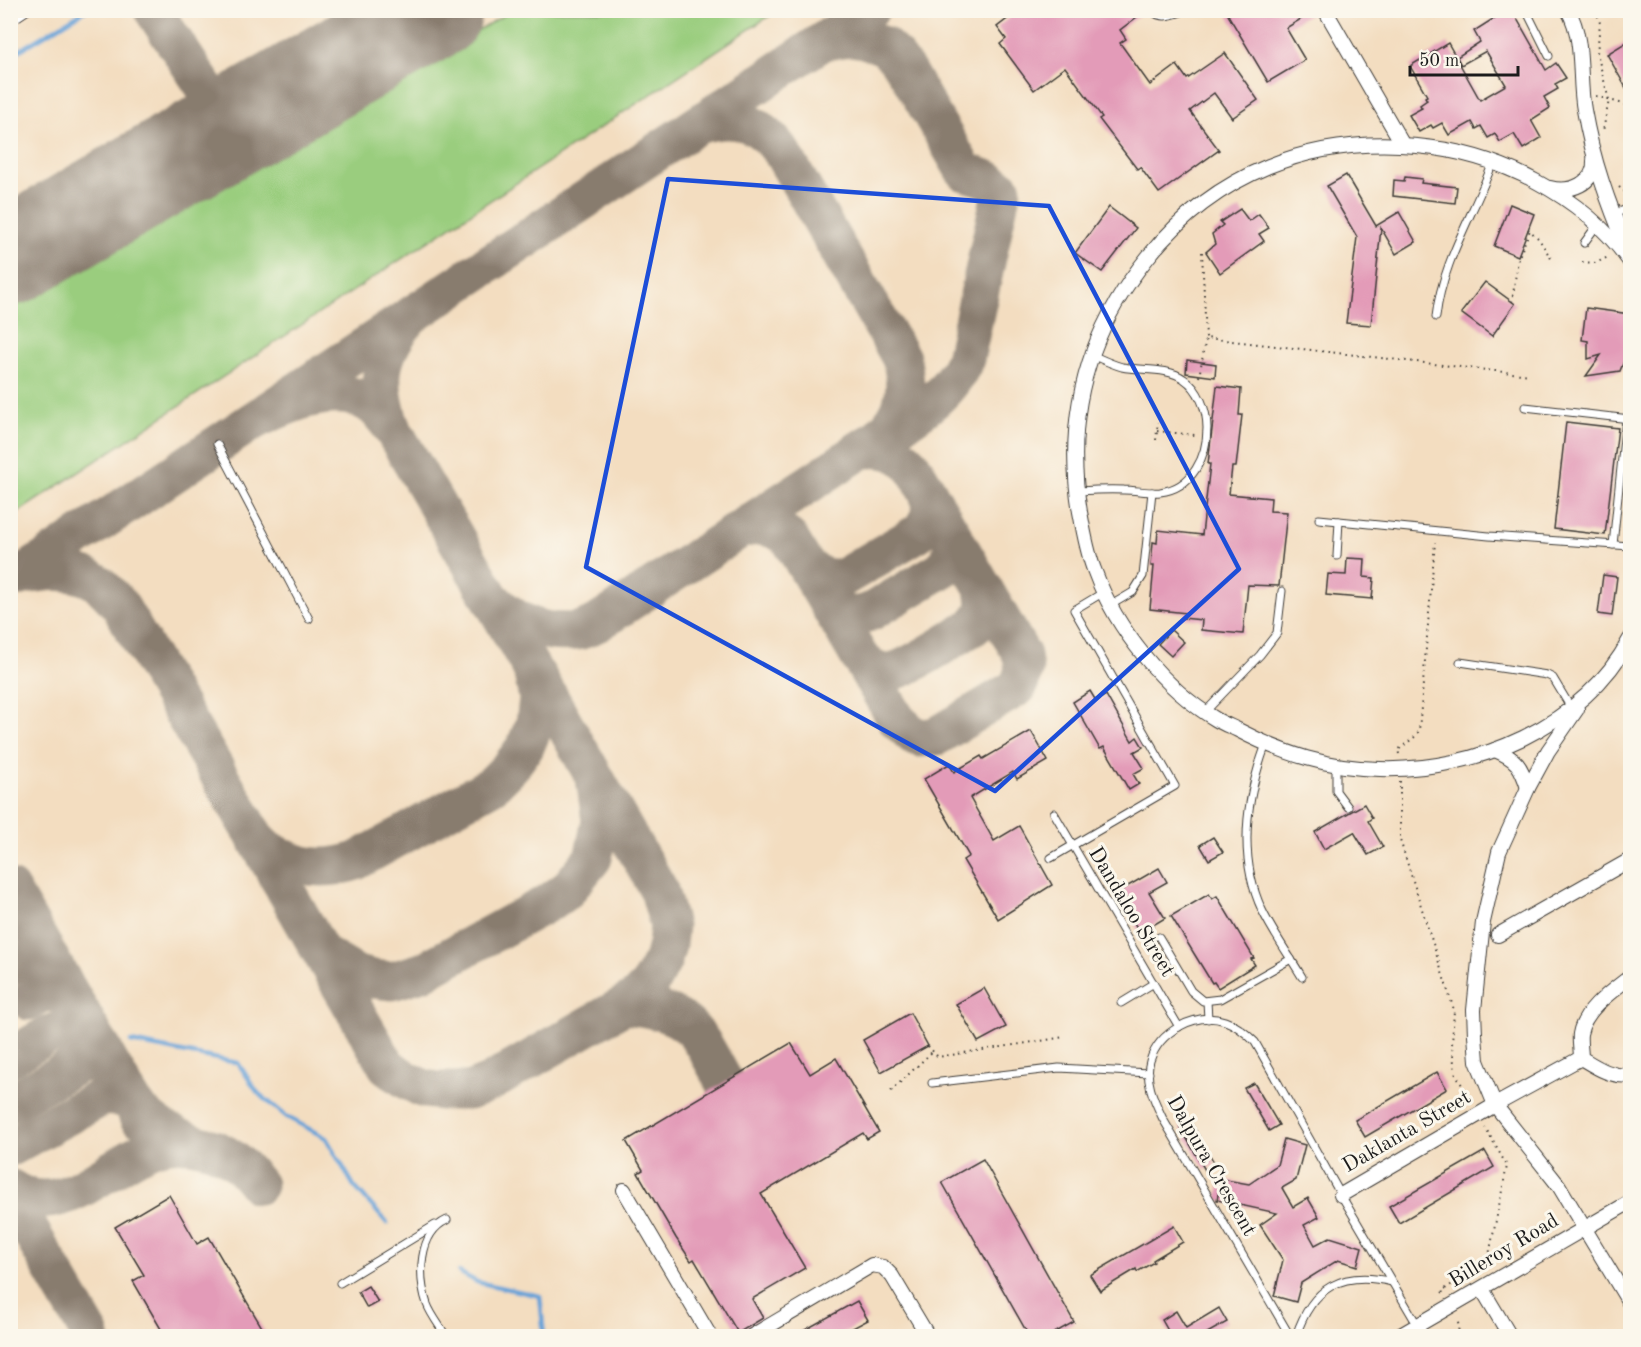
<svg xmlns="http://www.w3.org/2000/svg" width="1641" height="1347" font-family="'Old Standard TT',serif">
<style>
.green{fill:#9acd7e;stroke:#5b744d;stroke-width:1.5}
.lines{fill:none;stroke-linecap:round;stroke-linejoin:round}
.stream{stroke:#67a2d7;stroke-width:4.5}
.taxiway{stroke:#887c6e;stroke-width:39}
.runway{stroke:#887c6e;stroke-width:98}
.building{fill:#e39bb8}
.service-casing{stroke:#3c3935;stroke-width:9}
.minor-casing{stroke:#3c3935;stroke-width:16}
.path{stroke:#3c3935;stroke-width:2;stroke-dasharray:1.5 4.5;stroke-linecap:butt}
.service{stroke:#fff;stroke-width:7}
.minor{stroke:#fff;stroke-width:14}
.marked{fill:none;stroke:#1d4ed8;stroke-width:4.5;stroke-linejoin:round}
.labels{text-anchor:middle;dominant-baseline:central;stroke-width:6;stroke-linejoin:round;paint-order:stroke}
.street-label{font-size:21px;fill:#1c1c1c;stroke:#fbf7ec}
</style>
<rect width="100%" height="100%" fill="#fbf7ec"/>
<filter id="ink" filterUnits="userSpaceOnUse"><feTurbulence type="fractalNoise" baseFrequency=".0167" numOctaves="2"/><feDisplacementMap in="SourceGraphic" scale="12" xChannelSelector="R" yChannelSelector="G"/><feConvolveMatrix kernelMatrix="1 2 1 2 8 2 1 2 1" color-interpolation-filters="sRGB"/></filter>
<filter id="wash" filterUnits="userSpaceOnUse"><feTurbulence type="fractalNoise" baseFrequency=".008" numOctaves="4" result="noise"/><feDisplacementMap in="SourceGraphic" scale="24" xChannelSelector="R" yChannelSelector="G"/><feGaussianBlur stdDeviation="1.35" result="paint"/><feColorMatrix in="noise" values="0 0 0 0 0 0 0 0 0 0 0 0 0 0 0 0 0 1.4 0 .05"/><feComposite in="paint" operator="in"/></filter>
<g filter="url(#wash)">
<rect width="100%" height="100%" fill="#f3ddc0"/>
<!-- green -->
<polygon class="green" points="511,11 777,11 11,517 11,302"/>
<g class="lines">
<!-- stream -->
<g class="stream">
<polyline points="10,56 86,10"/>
<polyline points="131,1042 238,1063 258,1093 287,1117 326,1138 354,1186 387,1223"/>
<polyline points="459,1272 477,1282 540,1296 544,1336"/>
</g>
<!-- taxiway -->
<g class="taxiway">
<polyline points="153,10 232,128"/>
<path d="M825,41L850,37L864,39L884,46L895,56L907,72L965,172L987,179L1002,189L965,359C945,404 896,427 856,452"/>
<path d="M698,125C736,113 762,122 784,156L901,358C909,388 905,413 882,434"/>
<path d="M390,425C377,382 377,359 406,322"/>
<path d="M806,565C817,576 828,580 844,577L918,533C932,522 932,507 928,492"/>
<polyline points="23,574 870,10"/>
<path d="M17,577C43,571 71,567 95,581C104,587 111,596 119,604L257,840C287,866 318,874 356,861L492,785L511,766L525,747L535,723L538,698L532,669L390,425C385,420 380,412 374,407C340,379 286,405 253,421"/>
<path d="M827,601C840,615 855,619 872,611L944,568L953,551L951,531"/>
<path d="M496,603C518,624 546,635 577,631C585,630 592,625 599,622L739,530C758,523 773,526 789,538L897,720L913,735L921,738L937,736L1018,687L1024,670L1022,655L915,470C901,451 884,446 861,450L739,530"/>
<path d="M862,660C869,666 877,672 887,672C905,672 955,637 973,627C986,616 988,603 983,587"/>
<polyline points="258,842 322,954 357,975 373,979 392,981 422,972 550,902 567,890 593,858 601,821 595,778 537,676"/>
<path d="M10,889L134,1105C152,1124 170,1136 194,1143"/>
<polyline points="322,954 387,1066 405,1079 424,1089 440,1091 469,1091 491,1082 635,999 649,985 663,960 667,945 669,926 659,890 595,778"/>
<path d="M10,967C33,955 50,959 63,982"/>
<path d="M29,1001C34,998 40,994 46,993C75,989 98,1030 85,1054C81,1061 74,1065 67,1070"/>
<path d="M625,1005C692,1012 695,1029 725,1083"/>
<path d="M10,1058C42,1039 78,1007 104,1051"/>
<polyline points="10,1103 78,1064 90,1062"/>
<polyline points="10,1147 104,1096 127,1098 134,1105 138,1117"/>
<path d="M10,1188C62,1225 111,1159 159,1145C174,1141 190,1142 204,1146C228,1152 244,1166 258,1185"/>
<polyline points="10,1196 91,1336"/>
</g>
<!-- runway -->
<polyline class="runway" points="10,257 434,10"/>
</g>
<g id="blocks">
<!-- building -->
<g class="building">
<polygon points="1019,10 1146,10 1120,30 1126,39 1120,43 1150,85 1177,65 1187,79 1225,53 1258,100 1232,118 1214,93 1190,111 1219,150 1159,193 1140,167 1137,169 1099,119 1102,117 1065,67 1034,90 1000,44 1006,39 997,27"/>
<polygon points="1235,10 1316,10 1286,28 1305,60 1268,82 1228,15"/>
<polygon points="1507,10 1512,10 1546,70 1556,63 1566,78 1555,84 1558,89 1544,97 1550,108 1531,120 1541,138 1523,149 1514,134 1500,142 1495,134 1488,138 1481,126 1476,129 1472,122 1449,135 1442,123 1433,128 1431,125 1419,132 1409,115 1422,108 1420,105 1427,100 1425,97 1427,96 1410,66 1448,43 1480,100 1506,85 1486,51 1461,65 1457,57 1480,42 1474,31"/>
<polygon points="1630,40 1630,95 1607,54"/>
<polygon points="1346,175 1376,226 1399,212 1416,242 1396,254 1381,228 1371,325 1346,323 1357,237 1327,186"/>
<polygon points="1405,177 1422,179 1421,183 1457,187 1455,203 1393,196 1394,180 1404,181"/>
<polygon points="1510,204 1534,214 1518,256 1494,246"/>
<polygon points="1109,207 1136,228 1102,272 1075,253"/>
<polygon points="1240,209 1249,221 1259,214 1269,228 1259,234 1264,241 1220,273 1206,252 1215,244 1212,234 1223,225 1220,222"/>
<polygon points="1485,282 1515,304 1492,336 1461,313"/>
<polygon points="1586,308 1630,314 1630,365 1624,361 1620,371 1586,376 1601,355 1588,359 1588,341 1582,340"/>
<polygon points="1187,360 1216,364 1215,377 1186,373"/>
<polygon points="1217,386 1241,389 1239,415 1242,415 1236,467 1232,467 1229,494 1271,498 1270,511 1287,512 1279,586 1248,585 1243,634 1201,630 1202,620 1182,618 1187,613 1150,609 1154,566 1151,566 1153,542 1157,543 1158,530 1202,535 1210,464 1208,464"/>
<polygon points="1566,422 1618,428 1605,535 1554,529"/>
<polygon points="1347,558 1365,559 1364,577 1374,578 1372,599 1326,595 1328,574 1346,575"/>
<polygon points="1603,575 1617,577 1612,616 1598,614"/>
<polygon points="1171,630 1184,642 1171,656 1158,644"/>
<polygon points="1090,691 1096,701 1106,695 1132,741 1137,737 1143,747 1134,752 1144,768 1133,774 1139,784 1129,790 1104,747 1100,749 1073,702"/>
<polygon points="1031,731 1048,761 1017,779 1013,772 970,798 994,841 1019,826 1052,885 998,919 963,860 969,856 924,779 949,764 954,772 981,756 983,759"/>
<polygon points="1364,804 1372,818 1368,821 1383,847 1368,855 1354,832 1324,849 1315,832"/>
<polygon points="1213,837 1223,852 1209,860 1200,845"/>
<polygon points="1159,868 1167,882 1149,892 1165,918 1140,933 1130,916 1135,913 1121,890"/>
<polygon points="1209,894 1212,899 1217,896 1254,958 1251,959 1255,965 1218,988 1214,982 1212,983 1171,916"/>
<polygon points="984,988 1006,1027 978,1042 956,1004"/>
<polygon points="910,1013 928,1046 881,1072 863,1040"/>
<polygon points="791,1043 810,1074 836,1058 879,1132 867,1139 863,1133 761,1194 805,1268 752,1299 763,1318 738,1333 694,1259 691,1261 676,1238 638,1173 643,1170 626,1141"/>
<polygon points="1437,1072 1447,1089 1365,1137 1355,1120"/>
<polygon points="1254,1083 1279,1125 1269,1131 1244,1088"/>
<polygon points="1190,1121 1215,1164 1205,1170 1180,1127"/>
<polygon points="1284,1139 1305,1145 1296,1180 1282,1188 1293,1207 1308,1198 1319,1217 1304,1225 1315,1245 1330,1237 1362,1247 1357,1266 1338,1260 1301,1283 1296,1302 1274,1296 1283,1260 1260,1225 1277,1213 1217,1200 1221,1179 1249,1184 1277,1165"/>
<polygon points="1485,1151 1494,1167 1399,1223 1389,1206"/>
<polygon points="983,1159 1074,1322 1049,1336 1029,1336 942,1182"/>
<polygon points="169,1195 197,1244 209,1237 267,1336 165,1336 133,1281 144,1275 115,1227"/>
<polygon points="1174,1226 1183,1242 1153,1260 1154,1262 1137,1272 1136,1269 1100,1291 1090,1275"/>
<polygon points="368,1286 378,1302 367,1308 358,1292"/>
<polygon points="857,1301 868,1320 838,1336 794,1336"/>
<polygon points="1219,1308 1227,1322 1202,1336 1171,1336 1162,1320 1176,1311 1186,1328"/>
</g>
</g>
</g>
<g filter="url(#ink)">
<use href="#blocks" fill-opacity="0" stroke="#3c3935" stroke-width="1.5"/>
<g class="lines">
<defs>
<g id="service">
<path d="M1151,10C1161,21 1174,14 1187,10"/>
<polyline points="1526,10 1549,56"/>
<polyline points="10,22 28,10"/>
<polyline points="1613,214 1630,208"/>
<polyline points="1584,243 1597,225"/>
<path d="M1436,317C1442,262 1474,214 1493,162"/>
<polyline points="1525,407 1630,419"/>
<polyline points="217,444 309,619"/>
<path d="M1078,491C1093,490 1108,489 1124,490C1136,490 1148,493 1160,492C1193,488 1207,456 1207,428C1207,410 1199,389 1184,379C1168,367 1141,371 1122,367C1111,364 1101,359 1092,355"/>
<polyline points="1319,519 1489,536 1630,546"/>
<polyline points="1613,545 1626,419"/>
<polyline points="1337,556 1339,521"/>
<polyline points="1111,605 1133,592 1143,576 1152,492"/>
<polyline points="1460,662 1547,675 1553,678 1571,708"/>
<polyline points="1205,712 1260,655 1277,633 1282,591"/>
<path d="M1266,744C1246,798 1237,856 1262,910C1273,933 1289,955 1302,977"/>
<polyline points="1336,765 1336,791 1348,807"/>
<polyline points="1054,813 1179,1027"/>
<polyline points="1051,858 1175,786 1074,610 1104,592"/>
<polyline points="1159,937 1191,991 1203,1001 1220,999 1291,959"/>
<polyline points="1207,1001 1208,1019"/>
<polyline points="1121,1003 1154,983"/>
<polyline points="932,1083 1059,1068 1149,1073"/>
<polyline points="340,1283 435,1225"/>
<path d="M446,1336C440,1326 431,1315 427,1304C418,1277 418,1233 447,1220"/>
<path d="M1290,1336L1163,1119C1155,1102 1144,1081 1150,1061C1159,1032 1195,1011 1225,1021C1237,1025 1246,1033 1255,1042L1341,1195L1418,1326"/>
<path d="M1296,1336C1312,1287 1342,1270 1392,1282"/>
</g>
<g id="minor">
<polyline points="1325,10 1403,145"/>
<path d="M1568,10C1585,40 1578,78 1584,110C1593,161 1608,203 1628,250"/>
<path d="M1550,188C1569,193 1596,184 1594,160"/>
<path d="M1630,262C1583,195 1498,153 1417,146C1311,136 1216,173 1148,257C1087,332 1064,416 1080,512C1084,532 1087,553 1095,572C1116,629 1164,689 1217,720C1224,724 1232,727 1238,730C1284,754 1328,768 1380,769C1475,772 1584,726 1630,639"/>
<polyline points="1577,709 1548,751 1528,788 1499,852 1483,922 1474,1010 1475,1035 1477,1061 1495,1105 1559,1186 1630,1304"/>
<path d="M1495,750C1517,759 1521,766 1528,788"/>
<polyline points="1498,935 1630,860"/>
<path d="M1630,977C1612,991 1584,1010 1580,1034C1579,1041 1581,1051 1581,1058C1596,1067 1612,1078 1630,1075"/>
<polyline points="624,1190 710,1336"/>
<polyline points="1341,1195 1495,1105 1581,1058"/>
<polyline points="1482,1289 1510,1336"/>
<polyline points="752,1336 872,1265 883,1267 892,1276 928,1336"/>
<polyline points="1399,1336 1630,1202"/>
</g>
</defs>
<!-- service casing -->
<use href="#service" class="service-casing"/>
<!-- minor casing -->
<use href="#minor" class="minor-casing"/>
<!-- path -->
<g class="path">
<polyline points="1596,10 1600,23 1597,53 1609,100 1603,131"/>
<polyline points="1596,96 1630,106"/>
<polyline points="1619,187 1630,196"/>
<polyline points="1528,229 1539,239 1552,260"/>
<polyline points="1202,252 1206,338"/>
<polyline points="1582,262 1596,263 1608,257"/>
<polyline points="1512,302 1518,259 1530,230"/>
<polyline points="1199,377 1206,338 1530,375"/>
<polyline points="1157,431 1195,435"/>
<polyline points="1156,440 1158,422"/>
<polyline points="1399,754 1398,750 1416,736 1419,731 1435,542"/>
<polyline points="1400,781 1400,840 1454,1010 1452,1045 1455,1072 1472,1104"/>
<polyline points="928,1046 938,1057 1065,1037"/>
<polyline points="891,1091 933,1051"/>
<polyline points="1443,1293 1442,1291 1488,1260 1507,1166 1485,1127"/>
<polyline points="1457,1336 1459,1327 1457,1319"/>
</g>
<!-- service -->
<use href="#service" class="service"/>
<!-- minor -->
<use href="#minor" class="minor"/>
</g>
</g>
<!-- marked area -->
<path class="marked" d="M668,179L1049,206L1239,569L995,791L586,567Z"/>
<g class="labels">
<!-- street labels -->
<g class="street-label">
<text transform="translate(1131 912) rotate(59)">Dandaloo Street</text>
<text transform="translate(1407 1132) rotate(-30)">Daklanta Street</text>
<text transform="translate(1211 1166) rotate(60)">Dalpura Crescent</text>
<text transform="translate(1504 1251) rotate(-31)">Billeroy Road</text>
</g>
</g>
<!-- margin -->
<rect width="1641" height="1347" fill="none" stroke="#fbf7ec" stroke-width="36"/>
<!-- scale -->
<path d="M1410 66v9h108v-9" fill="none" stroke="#1c1c1c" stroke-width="3"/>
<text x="1419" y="66" font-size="18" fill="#1c1c1c" stroke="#fbf7ec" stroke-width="4.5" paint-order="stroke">50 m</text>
</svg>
